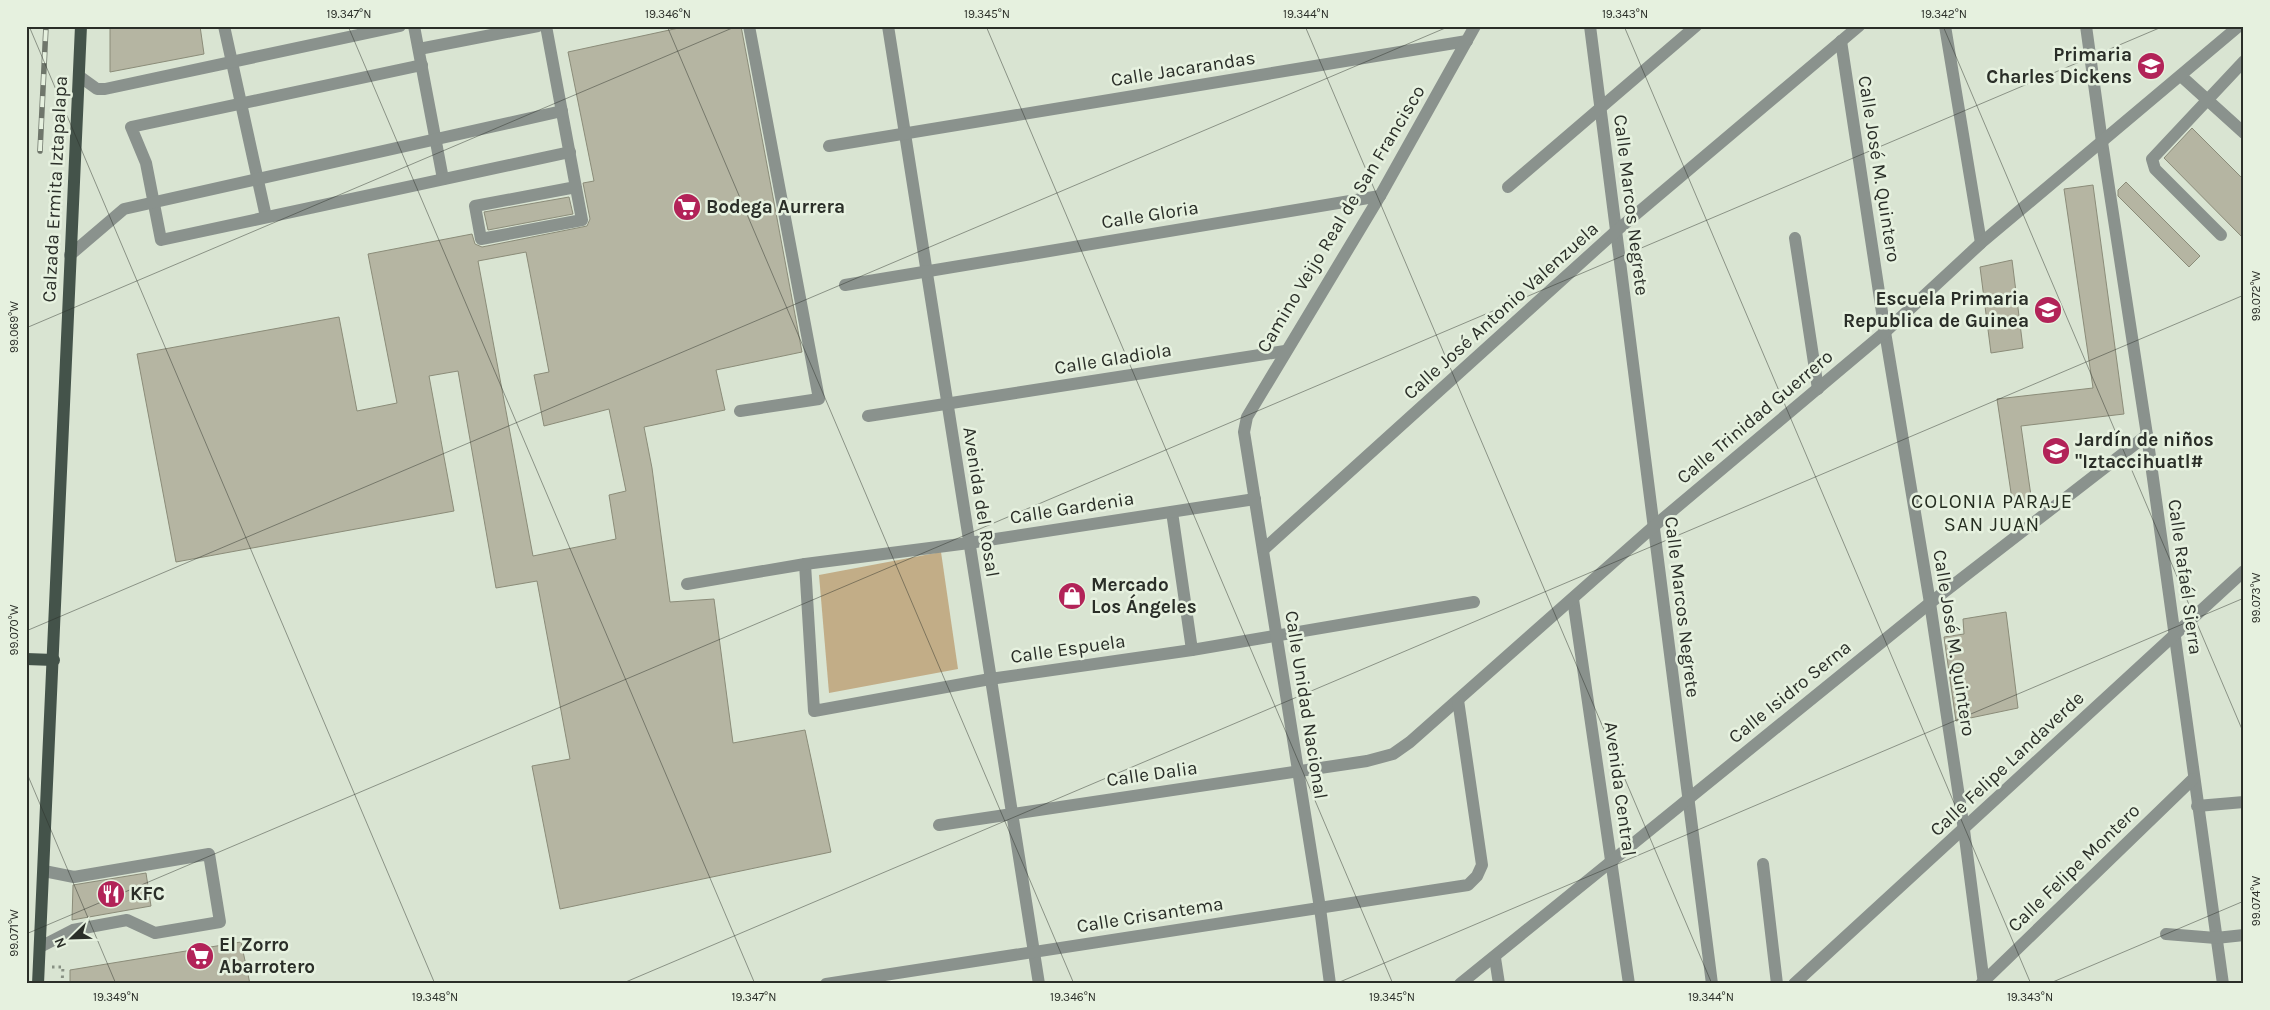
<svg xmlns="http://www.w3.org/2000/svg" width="2270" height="1010" font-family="Karla,sans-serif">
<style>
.green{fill:#c2ad87}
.building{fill:#b5b5a2;stroke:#8b8c79;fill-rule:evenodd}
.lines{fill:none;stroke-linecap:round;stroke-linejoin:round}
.path{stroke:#889083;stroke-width:3;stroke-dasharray:2.5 4;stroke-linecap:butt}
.minor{stroke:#8a928d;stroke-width:12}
.major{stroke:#44534a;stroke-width:12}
.rail-casing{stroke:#6f766b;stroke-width:5.5}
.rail{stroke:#e6f1df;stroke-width:4;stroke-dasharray:11;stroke-linecap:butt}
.ticks{fill:none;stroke:#2a2e28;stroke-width:1;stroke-opacity:0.45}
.labels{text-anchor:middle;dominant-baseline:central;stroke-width:5;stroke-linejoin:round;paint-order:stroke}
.poi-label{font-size:19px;font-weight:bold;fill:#2a2e28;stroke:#e6f1df;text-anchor:start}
.street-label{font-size:19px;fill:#2a2e28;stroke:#e6f1df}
.neighbourhood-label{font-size:20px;letter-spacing:1px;fill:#252d20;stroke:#e6f1df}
.neatline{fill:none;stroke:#2a2e28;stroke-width:2}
.ticks-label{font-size:12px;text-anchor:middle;fill:#2a2e28}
</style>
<rect width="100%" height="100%" fill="#d9e4d2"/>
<!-- green -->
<polygon class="green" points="941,552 958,669 829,693 819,575"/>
<!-- building -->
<g class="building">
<polygon points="110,26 200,26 204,54 110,72"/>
<path d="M688,26H741L802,352L716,370L725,410L644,427L652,468L670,602L714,599L733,743L805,730L831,852L560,909L532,766L570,759L537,581L496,588L458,371L429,376L454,511L176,562L137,354L339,317L357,411L397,403L368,254L472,234L475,244L482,247L587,226L590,219L583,183L594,181L568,52ZM526,252L549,372L534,375L544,426L609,409L626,491L609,495L616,539L533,556L478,261Z"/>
<polygon points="2192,128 2244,180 2244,239 2164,158"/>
<polygon points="2126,182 2200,256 2189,267 2118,196 2118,190"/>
<polygon points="2093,185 2124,414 2021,426 2032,503 2013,506 1997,399 2093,388 2064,189"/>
<polygon points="569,197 573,214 488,230 484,212"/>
<polygon points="2012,260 2023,348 1991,353 1980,267"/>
<polygon points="2006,612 2018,708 1956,721 1944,637 1964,634 1963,619"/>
<polygon points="146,873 151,906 72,920 73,885"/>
<polygon points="241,942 250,984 70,984 70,970"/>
</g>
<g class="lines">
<!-- path -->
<polyline class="path" points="52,967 63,967 62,984"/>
<!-- minor -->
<g class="minor">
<polyline points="224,26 266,217"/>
<polyline points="414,26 443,179"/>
<polyline points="546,26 582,220 481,239 475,206 576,187"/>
<polyline points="888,26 1039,984"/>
<polyline points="1590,26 1712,984"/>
<polyline points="1945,26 1981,243"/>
<polyline points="2086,26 2102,142 2147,435 2223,984"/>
<polyline points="1841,41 1885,332 1930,603 1964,830 1984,984"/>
<polyline points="419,49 538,26"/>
<polyline points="422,65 131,127 146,163 161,240 570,152"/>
<polyline points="79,76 97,89 105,89 400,26"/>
<polyline points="2181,76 2244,133"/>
<polyline points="829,146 1467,41"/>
<polyline points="1508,187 1696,26"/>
<polyline points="2221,235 2155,169 2152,159 2244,61"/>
<polyline points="1795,238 1818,389"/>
<polyline points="70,255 124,209 562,111"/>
<polyline points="845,285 1380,196"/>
<polyline points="740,411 819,399 749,26"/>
<polyline points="868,416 1285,351"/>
<polyline points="1172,512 1192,650"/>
<polyline points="1263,550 1615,232 1859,26"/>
<polyline points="805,564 814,711 990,679 1192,650 1474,602"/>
<polyline points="687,584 805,564 969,543 1255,499"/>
<polyline points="1573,599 1629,984"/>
<polyline points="2197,806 2244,802"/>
<polyline points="939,825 1367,761 1393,754 1410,742 1653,527 1885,332 1981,243 2239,26"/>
<polyline points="1763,864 1777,984"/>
<polyline points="2166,934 2216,938 2244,935"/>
<polyline points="40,947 73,930 127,920 155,933 220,922 209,854 74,877 44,871"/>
<polyline points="1495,958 1499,984"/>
<polyline points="826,984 1468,885 1477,876 1482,865 1458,700"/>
<polyline points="1330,984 1320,908 1244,432 1247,417 1380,196 1475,26"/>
<polyline points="1460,984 1930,603 2147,435"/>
<polyline points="1794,984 2244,571"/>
<polyline points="1981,984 2193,779"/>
</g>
<!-- major -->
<g class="major">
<polyline points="26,659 54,660"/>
<polyline points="38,984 81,26"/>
</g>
<defs>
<polyline id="rail" points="40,151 46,26"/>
</defs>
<!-- rail casing -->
<use href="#rail" class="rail-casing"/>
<!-- rail -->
<use href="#rail" class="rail"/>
</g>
<!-- ticks -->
<path class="ticks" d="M29,26L435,984M348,26L755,984M667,26L1074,984M986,26L1393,984M1305,26L1712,984M1624,26L2031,984M1943,26L2244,734M26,328L737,26M26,631L1450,26M26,771L116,984M26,934L2164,26M621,984L2244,295M1335,984L2244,598M2048,984L2244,901"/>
<!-- icons -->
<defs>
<symbol id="school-disc" viewBox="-11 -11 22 22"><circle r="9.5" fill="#b22358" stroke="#e6f1df"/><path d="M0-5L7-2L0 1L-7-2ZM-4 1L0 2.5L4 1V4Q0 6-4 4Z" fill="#fff"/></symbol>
<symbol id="supermarket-disc" viewBox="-11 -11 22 22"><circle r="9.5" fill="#b22358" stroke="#e6f1df"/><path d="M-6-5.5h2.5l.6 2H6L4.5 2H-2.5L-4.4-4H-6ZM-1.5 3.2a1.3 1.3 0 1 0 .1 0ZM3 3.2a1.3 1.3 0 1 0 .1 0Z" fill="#fff"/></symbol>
<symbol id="shop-disc" viewBox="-11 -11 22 22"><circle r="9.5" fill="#b22358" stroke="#e6f1df"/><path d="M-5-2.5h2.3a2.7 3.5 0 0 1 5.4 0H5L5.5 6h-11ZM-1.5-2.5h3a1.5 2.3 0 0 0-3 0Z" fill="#fff"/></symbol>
<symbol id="restaurant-disc" viewBox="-11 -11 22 22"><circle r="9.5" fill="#b22358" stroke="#e6f1df"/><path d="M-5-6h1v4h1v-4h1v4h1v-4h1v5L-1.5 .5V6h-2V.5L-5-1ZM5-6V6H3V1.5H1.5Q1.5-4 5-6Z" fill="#fff"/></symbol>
</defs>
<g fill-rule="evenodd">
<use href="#school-disc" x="2135" y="50" width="32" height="32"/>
<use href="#supermarket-disc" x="671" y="191" width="32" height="32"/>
<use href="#school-disc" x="2032" y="294" width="32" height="32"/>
<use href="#school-disc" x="2040" y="435" width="32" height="32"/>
<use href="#shop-disc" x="1056" y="580" width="32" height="32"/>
<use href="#restaurant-disc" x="95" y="878" width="32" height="32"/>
<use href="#supermarket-disc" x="184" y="940" width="32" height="32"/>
</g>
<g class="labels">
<!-- poi labels -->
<g class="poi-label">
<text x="2132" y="55" text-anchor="end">Primaria<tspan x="2132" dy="22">Charles Dickens</tspan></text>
<text x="706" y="207">Bodega Aurrera</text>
<text x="2029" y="299" text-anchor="end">Escuela Primaria<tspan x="2029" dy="22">Republica de Guinea</tspan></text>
<text x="2075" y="440">Jardín de niños<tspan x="2075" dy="22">"Iztaccihuatl#</tspan></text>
<text x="1091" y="585">Mercado<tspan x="1091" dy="22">Los Ángeles</tspan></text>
<text x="130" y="894">KFC</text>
<text x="219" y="945">El Zorro<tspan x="219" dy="22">Abarrotero</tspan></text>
</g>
<!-- street labels -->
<g class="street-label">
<text transform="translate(1183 69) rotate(-9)">Calle Jacarandas</text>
<text transform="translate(1879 169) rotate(81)">Calle José M. Quintero</text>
<text transform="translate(55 189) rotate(-87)">Calzada Ermita Iztapalapa</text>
<text transform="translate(1631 205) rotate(83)">Calle Marcos Negrete</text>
<text transform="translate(1150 215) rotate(-9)">Calle Gloria</text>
<text transform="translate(1341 219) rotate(-59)">Camino Veijo Real de San Francisco</text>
<text transform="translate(1501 311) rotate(-42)">Calle José Antonio Valenzuela</text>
<text transform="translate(1113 359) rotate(-9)">Calle Gladiola</text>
<text transform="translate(1755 417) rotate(-40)">Calle Trinidad Guerrero</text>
<text transform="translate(981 502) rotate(81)">Avenida del Rosal</text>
<text transform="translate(1072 508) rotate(-9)">Calle Gardenia</text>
<text transform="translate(2185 577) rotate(82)">Calle Rafaél Sierra</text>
<text transform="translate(1682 607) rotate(83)">Calle Marcos Negrete</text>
<text transform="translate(1954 643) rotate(81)">Calle José M. Quintero</text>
<text transform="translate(1068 649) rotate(-8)">Calle Espuela</text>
<text transform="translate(1790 692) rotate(-39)">Calle Isidro Serna</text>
<text transform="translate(1306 705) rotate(81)">Calle Unidad Nacional</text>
<text transform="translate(2007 764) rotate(-43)">Calle Felipe Landaverde</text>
<text transform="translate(1152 774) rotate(-8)">Calle Dalia</text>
<text transform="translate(1620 789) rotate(82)">Avenida Central</text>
<text transform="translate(2074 868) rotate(-44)">Calle Felipe Montero</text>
<text transform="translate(1150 915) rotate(-9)">Calle Crisantema</text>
</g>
<!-- neighbourhood labels -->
<g class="neighbourhood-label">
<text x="1992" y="501">COLONIA PARAJE<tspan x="1992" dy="23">SAN JUAN</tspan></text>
</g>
</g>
<!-- border -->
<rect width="2270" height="1010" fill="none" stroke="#e6f1df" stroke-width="55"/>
<!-- north arrow -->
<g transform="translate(72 938) rotate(247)" stroke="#e6f1df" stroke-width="4" paint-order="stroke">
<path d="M0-4L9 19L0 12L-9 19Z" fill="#2a2e28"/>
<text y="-8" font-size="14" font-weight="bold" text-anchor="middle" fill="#2a2e28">N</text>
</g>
<rect x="28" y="28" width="2214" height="954" class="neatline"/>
<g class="ticks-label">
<text x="349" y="18">19.347°N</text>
<text x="668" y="18">19.346°N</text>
<text x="987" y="18">19.345°N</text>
<text x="1306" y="18">19.344°N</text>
<text x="1625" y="18">19.343°N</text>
<text x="1944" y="18">19.342°N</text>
<text transform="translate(2256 296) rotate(-90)" y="4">99.072°W</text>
<text transform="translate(14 327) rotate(-90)" y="4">99.069°W</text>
<text transform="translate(2256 598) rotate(-90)" y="4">99.073°W</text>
<text transform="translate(14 630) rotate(-90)" y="4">99.070°W</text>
<text transform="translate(2256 901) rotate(-90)" y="4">99.074°W</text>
<text transform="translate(14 933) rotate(-90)" y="4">99.071°W</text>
<text x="116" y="1001">19.349°N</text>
<text x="435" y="1001">19.348°N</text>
<text x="754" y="1001">19.347°N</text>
<text x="1073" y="1001">19.346°N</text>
<text x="1392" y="1001">19.345°N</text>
<text x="1711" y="1001">19.344°N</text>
<text x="2030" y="1001">19.343°N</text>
</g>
</svg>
